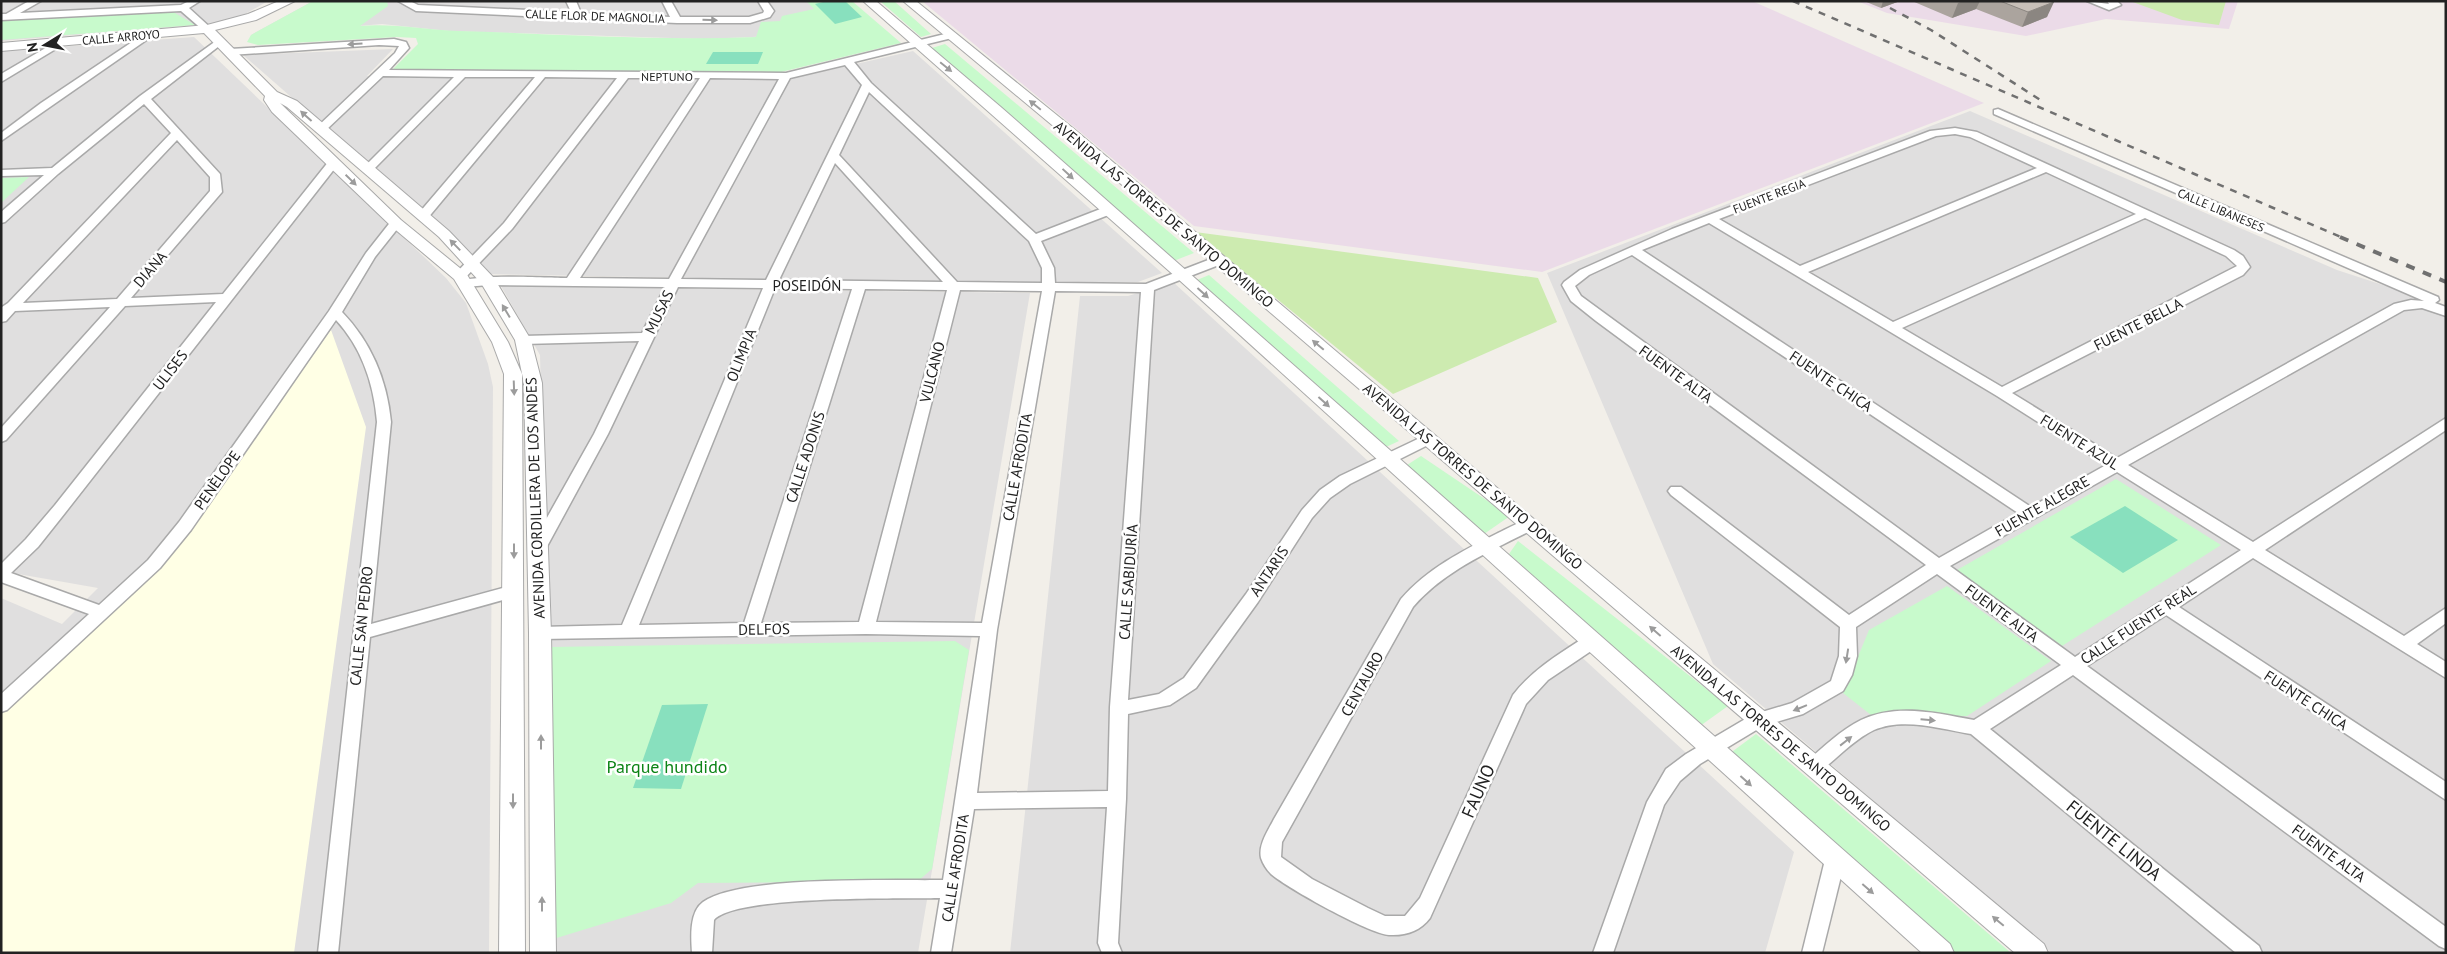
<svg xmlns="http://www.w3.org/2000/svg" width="2447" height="954" font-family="'PT Sans',sans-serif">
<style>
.residential{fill:#e0dfdf}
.industrial{fill:#ebdbe8}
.education{fill:#ffffe5}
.grass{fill:#cdebb0}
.park{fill:#c8facc}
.pitch{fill:#88e0be}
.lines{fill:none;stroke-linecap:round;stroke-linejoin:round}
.minor-casing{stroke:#a9a9a9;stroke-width:3}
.tertiary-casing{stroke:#a9a9a9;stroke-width:2}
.minor{fill:#fff;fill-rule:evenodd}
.tertiary{fill:#fff;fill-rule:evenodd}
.rail-far1{stroke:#707070;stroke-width:2.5;stroke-dasharray:7 7;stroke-linecap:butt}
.rail{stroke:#707070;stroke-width:4;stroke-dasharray:9 9;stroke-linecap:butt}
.wall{fill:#aba49e}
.shaded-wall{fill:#8b8681}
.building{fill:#c7bfb8;stroke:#8b8681}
.oneway{fill:#9c9c9c}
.labels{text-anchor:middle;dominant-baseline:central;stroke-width:5;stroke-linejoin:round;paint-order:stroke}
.far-street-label{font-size:12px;fill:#222;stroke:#fff}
.street-label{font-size:15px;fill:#222;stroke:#fff}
.near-park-label{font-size:18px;fill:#0c8416;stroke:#fff}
.near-street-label{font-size:18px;fill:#222;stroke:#fff}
</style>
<rect width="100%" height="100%" fill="#f2efe9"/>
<!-- residential -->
<g class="residential">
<polygon points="1,1 268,1 231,22 1,41"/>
<polygon points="313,1 852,1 805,35 703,39 449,31 382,24 251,35"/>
<polygon points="194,37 446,278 466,303 488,364 493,387 489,953 1,953 1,598 62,624 98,588 1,571 1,51"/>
<polygon points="393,49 367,76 790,79 913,51 1162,273 1138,282 1027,284 485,274 465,249 243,55"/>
<polygon points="1970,111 2337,270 2389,287 2446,312 2446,953 2052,953 1713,664 1547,273"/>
<polygon points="1173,282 1794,852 1765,953 1010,953 1080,296 1128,296"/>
<polygon points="501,286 1030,293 918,953 556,953 540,355"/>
</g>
<!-- industrial -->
<g class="industrial">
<polygon points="922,1 1752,1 1984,103 1542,272 1194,226"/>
<polygon points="1857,1 2238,1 2229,29 2106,19 2026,36 1887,13"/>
</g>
<!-- education -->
<polygon class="education" points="331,330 366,427 294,953 1,953 1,713 198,518"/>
<!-- grass -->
<g class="grass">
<polygon points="2130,1 2226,1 2219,25 2182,20"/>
<polygon points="1195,232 1538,278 1557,322 1393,394"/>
</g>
<!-- park -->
<g class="park">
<path d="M313,1H387L388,6L360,26C393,23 425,30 459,31C557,34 657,41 756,37L761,22L780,21L782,16L814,9L806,1H852L901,43L781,72L393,69L418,44L416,38L397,37L258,45L247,42L251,35Z"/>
<polygon points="880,1 894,1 931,34 921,37"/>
<polygon points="170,10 195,25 1,40 1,21"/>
<polygon points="945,44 1194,253 1171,262 932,48"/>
<polygon points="29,177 1,203 1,178"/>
<polygon points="1209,275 1399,441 1386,447 1197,280"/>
<polygon points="1421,456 1510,516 1484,534 1407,465"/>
<polygon points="2116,479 2221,545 2062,646 1957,570"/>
<polygon points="1518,541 1728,706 1700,726 1509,554"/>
<polygon points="1947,586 2051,661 1967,716 1871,715 1843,693 1869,630"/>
<polygon points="955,641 969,650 932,869 918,881 698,883 671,903 550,940 549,647"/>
<polygon points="1756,734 2011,953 1945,953 1725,757"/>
</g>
<!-- pitch -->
<g class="pitch">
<polygon points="827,1 845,1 862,17 835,24 815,4"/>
<polygon points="713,52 763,52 758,64 706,64"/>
<polygon points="2125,506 2178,540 2123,573 2070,537"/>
<polygon points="708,704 681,789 633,788 662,705"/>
</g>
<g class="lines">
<defs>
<g id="minor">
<polygon points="29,1 41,1 20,13 181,5 189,1 200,1 189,8 212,29 204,31 181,11 1,20 1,14 6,14"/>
<polygon points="398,1 410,1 418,5 571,12 566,1 576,1 581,13 670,17 662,1 671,1 680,17 749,17 763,13 764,11 758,1 767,1 774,11 770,17 750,23 677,23 416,11"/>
<polygon points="2087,1 2109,4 2107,1 2117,1 2121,5 2109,10"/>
<polygon points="147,32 155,34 1,141 1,133 41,103"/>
<path d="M949,33L954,36L952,38L854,62L871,83L1036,234L1103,208H1111L1113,211L1111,214L1041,241L1054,268L1055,283L1146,284L1216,257L1220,256L1226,260L1224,263L1154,290L1128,700L1159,694L1184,678L1246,594L1302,510L1320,490L1340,476L1424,436L1429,434L1436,439L1434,442L1350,484L1330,498L1312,518L1258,602L1196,688L1170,705L1128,714L1126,799L1118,943L1122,953H1102L1098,943L1107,807L974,809L951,953H931L940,898C902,899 735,895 714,920L712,953H692C691,938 689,912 703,902C742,875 892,881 943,880L980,636L866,634L540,639L534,638L532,633L534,628L540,627L622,625L763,288L678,287L608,434L544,552H532L530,548L594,434L639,341L523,344L516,340L523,336L642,333L665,287L488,285L466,287L460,283C468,273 550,278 567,278L700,78H628L512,229L464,279L460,280L454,276L456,273L504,223L617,78L545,77L427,219H419L417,216L419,213L535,77H465L372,171L368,172L362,169L454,77L383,76L325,131H317V127L395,53L399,46L379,45L230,55L225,52L230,49L394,39L406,42L409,48L389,70L786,73ZM845,65L862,85L766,280L681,279L790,78ZM710,78L779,79L669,279L580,278ZM869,92L1029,241L1042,268V283L957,282L839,155ZM835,163L943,282L779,280ZM775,288L852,289L744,623L639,625ZM865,289L947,290L859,622L761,623ZM960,290L1042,291L982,623L876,622ZM1055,291L1141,292L1110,707L1108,791L977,793L997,630Z"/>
<path d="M220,38L225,41L223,43L151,99L220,174L222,192L131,298L223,294L329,161L333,160L339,163L65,513L38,547L11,573L99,605L148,560L179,522L329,311L366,253L392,220H400L402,223L375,257L342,312C371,342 387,380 391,422L371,624L514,585L520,587L522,591L520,595L514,597L370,637L338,953H318L377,422C374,385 362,348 336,320L191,530L160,568L7,710L1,712V694L89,614L1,582V564L26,539L55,505L216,302L125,306L6,440L1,442V428L110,307L15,311L6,321L1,322L2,307L8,303L171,133L144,104L58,174L5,222L1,223V212L44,175L1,176V170L52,168L140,96ZM177,140L210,177V191L117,299L23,303Z"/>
<polygon points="61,39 64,40 64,44 1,82 1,74"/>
<path d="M1998,109L2438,297L2439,300L2435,303L2446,307V316L2422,308L2404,310L2128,465L2253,542L2446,418V430L2265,550L2404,636L2446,608V623L2417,644L2446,662V678L2253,558L2179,607L2446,782V800L2166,615L2087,666L2446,927V949L2439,946L2073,675L1990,729L2259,946L2262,953H2236L1971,734C1942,729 1903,717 1874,730C1855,739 1838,757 1822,770L1815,773L1808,770L1806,765L1808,760C1825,746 1841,730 1861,720C1896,703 1937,713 1974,720L2061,665L1937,574L1856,627L1857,656L1852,675L1843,691L1803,714L1763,726L1700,764L1680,781L1664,805L1613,953H1593L1647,802L1666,769L1686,754L1752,715L1792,703L1831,681L1839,656L1840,627L1671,495L1668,491L1671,487H1681L1849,615L1926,565L1596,321L1571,301L1562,285L1564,282L1580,270L1672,229L1930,131L1955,128L1977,132L2234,250L2243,256L2250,267L2243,275L2012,393L2117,458L2394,304L2411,300L2424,301L1994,114V110ZM1955,134L1970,137L2037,168L1800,266L1719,219L1936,136ZM2046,172L2136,214L1893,322L1808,272ZM2145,218L2226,256L2237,266L2002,387L1902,328ZM1709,223L1997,396L2106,465L2031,507L1642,250ZM1632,255L2018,513L1939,558L1581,296L1575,286L1589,275ZM2117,472L2241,550L2075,657L1950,566Z"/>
<path d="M1528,519L1534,521L1536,525L1534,529C1491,551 1445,570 1413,607L1282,842L1281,857L1312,879L1368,908L1385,916H1405L1420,898L1513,695C1532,670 1559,654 1585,637L1591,635L1597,637L1599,642L1597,647L1548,680L1526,704L1430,918C1420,931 1406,936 1389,935C1368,933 1289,889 1271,874C1267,870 1263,864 1261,858C1258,845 1268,831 1274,819L1401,599C1427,569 1462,551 1496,534C1507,529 1517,523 1528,519Z"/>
<polygon points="1835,851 1842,854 1845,860 1822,953 1802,953 1825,860 1828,854"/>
</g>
<g id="tertiary">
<polygon points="279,1 295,1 256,20 215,30 277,92 297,101 449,231 494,278 531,340 542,383 551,633 556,953 530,953 529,633 524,383 515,340 481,283 439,237 287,107 280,103 401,220 466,273 508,342 522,374 525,953 499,953 504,374 492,342 454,279 391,226 272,112 264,100 265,96 204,33 1,51 1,43 207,25 248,14"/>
<polygon points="863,1 876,1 1002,108 1950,944 1954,953 1922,953 1177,278"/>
<polygon points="903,1 916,1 1074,129 1535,520 2044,944 2048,953 2015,953 1064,135"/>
</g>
</defs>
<!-- minor casing -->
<use href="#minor" class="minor-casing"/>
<!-- tertiary casing -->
<use href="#tertiary" class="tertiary-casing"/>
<!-- minor -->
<use href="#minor" class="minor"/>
<!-- tertiary -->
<use href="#tertiary" class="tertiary"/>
<!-- rail-far1 -->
<g class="rail-far1">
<polyline points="1793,1 2343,238"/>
<polyline points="1890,8 1931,30 2042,101"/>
</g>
<!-- rail -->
<polyline class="rail" points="2340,237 2446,282"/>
</g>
<!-- wall -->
<g class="wall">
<polygon points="1864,1 1900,1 1881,8"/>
<polygon points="1912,1 2051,1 2047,17 2022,27 1976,9 1952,18"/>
</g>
<!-- shaded-wall -->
<g class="shaded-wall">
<polygon points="1883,1 1900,1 1881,8"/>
<polygon points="1963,1 1980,1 1976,9 1952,18 1958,3"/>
<polygon points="2054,2 2047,17 2022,27 2028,12"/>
</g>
<!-- building -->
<polygon class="building" points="2000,1 2051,1 2054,2 2028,12"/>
<!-- one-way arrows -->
<defs><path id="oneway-solid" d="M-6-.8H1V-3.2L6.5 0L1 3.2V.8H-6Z" transform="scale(1.25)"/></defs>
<g class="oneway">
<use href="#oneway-solid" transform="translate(710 20) rotate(1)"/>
<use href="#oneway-solid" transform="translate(355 44) rotate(176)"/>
<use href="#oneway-solid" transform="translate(946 67) rotate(39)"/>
<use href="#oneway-solid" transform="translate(1035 105) rotate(-141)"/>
<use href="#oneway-solid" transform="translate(306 116) rotate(-138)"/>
<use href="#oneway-solid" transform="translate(1068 174) rotate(43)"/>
<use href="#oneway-solid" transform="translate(351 180) rotate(44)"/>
<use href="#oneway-solid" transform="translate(455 245) rotate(-134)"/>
<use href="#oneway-solid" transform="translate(1203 293) rotate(42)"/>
<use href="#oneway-solid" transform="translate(506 311) rotate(-121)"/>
<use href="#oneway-solid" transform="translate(1318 345) rotate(-140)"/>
<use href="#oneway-solid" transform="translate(514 388) rotate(88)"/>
<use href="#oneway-solid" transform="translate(1324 402) rotate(42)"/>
<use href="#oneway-solid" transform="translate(514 551) rotate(90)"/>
<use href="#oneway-solid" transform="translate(1655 631) rotate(-139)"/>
<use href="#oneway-solid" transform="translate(1847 656) rotate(99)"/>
<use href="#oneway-solid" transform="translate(1800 708) rotate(158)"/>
<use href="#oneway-solid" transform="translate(1928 720) rotate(5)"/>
<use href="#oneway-solid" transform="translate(1846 741) rotate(-38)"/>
<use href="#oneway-solid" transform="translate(541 742) rotate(-90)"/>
<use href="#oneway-solid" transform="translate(1746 781) rotate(42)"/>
<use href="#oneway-solid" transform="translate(513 801) rotate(90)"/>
<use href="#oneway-solid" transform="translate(1868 889) rotate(41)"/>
<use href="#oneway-solid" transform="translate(542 904) rotate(-90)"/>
<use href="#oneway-solid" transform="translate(1998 921) rotate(-140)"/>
</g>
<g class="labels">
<!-- far-street labels -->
<g class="far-street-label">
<text transform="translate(595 16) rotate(2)">CALLE FLOR DE MAGNOLIA</text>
<text transform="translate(121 37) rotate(-5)">CALLE ARROYO</text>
<text x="667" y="76">NEPTUNO</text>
<text transform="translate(1769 196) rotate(-21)">FUENTE REGIA</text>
<text transform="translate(2221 210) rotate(23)">CALLE LIBANESES</text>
</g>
<!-- street labels -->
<g class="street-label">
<text transform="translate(1164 214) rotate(40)">AVENIDA LAS TORRES DE SANTO DOMINGO</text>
<text transform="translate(150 269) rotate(-49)">DIANA</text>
<text x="807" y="285">POSEIDÓN</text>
<text transform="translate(659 312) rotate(-64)">MUSAS</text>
<text transform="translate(2138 324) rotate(-27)">FUENTE BELLA</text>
<text transform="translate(741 355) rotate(-68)">OLIMPIA</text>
<text transform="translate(170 370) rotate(-52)">ULISES</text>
<text transform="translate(932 372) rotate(-76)">VULCANO</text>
<text transform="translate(1676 374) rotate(36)">FUENTE ALTA</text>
<text transform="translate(1831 381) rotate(34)">FUENTE CHICA</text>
<text transform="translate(2080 442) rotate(32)">FUENTE AZUL</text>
<text transform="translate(805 457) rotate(-72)">CALLE ADONIS</text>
<text transform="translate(1017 467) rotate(-80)">CALLE AFRODITA</text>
<text transform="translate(1473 476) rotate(40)">AVENIDA LAS TORRES DE SANTO DOMINGO</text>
<text transform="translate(217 480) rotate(-55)">PENÈLOPE</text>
<text transform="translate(535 498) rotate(-92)">AVENIDA CORDILLERA DE LOS ANDES</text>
<text transform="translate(2042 506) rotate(-30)">FUENTE ALEGRE</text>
<text transform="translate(1269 571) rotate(-56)">ANTARIS</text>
<text transform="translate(1128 582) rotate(-86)">CALLE SABIDURÍA</text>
<text transform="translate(2002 613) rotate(36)">FUENTE ALTA</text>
<text transform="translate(2138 624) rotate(-33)">CALLE FUENTE REAL</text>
<text transform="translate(361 626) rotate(-84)">CALLE SAN PEDRO</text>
<text transform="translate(764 629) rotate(-1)">DELFOS</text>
<text transform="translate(1362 684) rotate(-61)">CENTAURO</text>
<text transform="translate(2306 700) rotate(33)">FUENTE CHICA</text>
<text transform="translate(1781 738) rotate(40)">AVENIDA LAS TORRES DE SANTO DOMINGO</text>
<text transform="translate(2329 853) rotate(36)">FUENTE ALTA</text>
<text transform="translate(955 868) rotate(-81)">CALLE AFRODITA</text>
</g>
<!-- near-park labels -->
<g class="near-park-label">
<text x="667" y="766">Parque hundido</text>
</g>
<!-- near-street labels -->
<g class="near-street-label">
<text transform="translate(1478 791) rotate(-66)">FAUNO</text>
<text transform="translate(2114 840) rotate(39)">FUENTE LINDA</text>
</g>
</g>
<!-- border -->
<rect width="2447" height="954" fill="none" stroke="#222222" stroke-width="5"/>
<!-- north arrow -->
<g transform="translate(45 45) rotate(260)" stroke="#ffffff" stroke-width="4" paint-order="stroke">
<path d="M0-4L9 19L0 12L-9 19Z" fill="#222222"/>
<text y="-8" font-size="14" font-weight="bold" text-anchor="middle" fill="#222222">N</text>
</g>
</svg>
